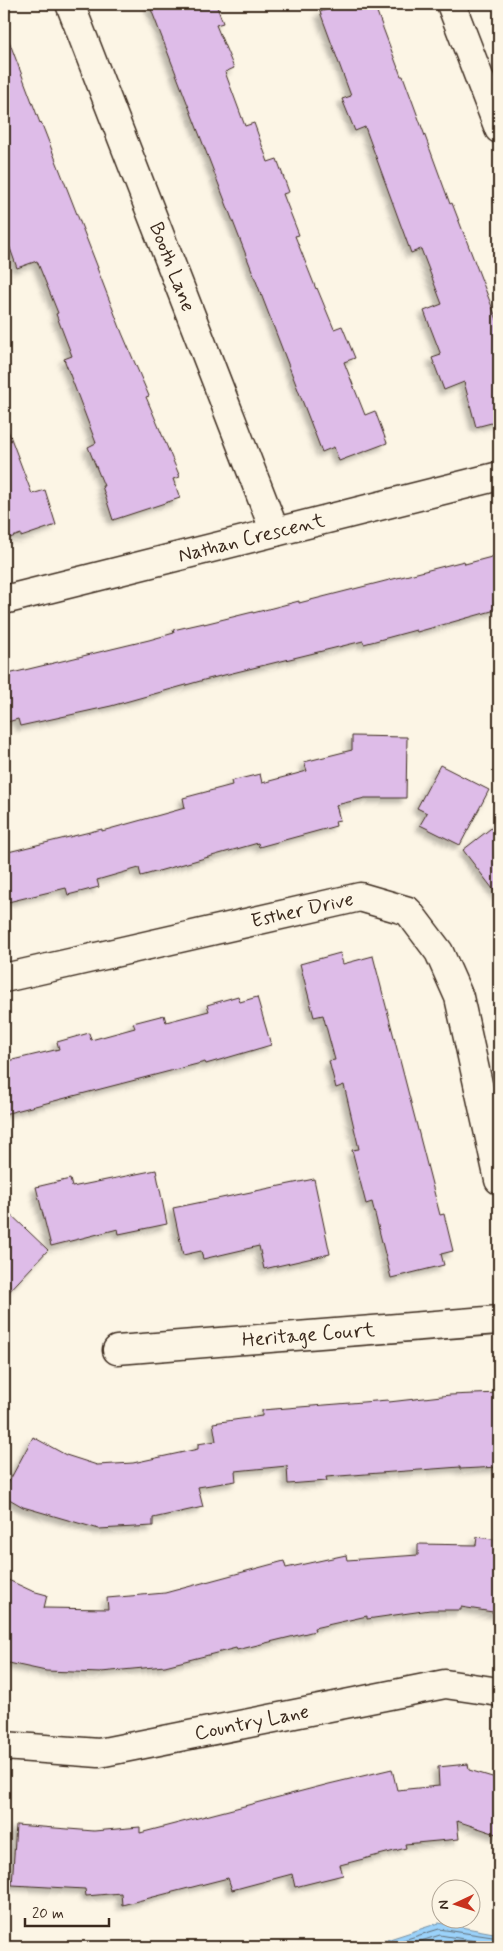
<svg xmlns="http://www.w3.org/2000/svg" width="503" height="1951" font-family="Mynerve,sans-serif">
<style>
.water{fill:#9bd2fa;stroke:#758fa2}
.lines{fill:none;stroke-linecap:round;stroke-linejoin:round}
.shore{stroke:#616d76;stroke-width:1}
.building{fill:#debce8;stroke:#3b2a1e;filter:url(#shadow)}
.street-casing{stroke:#3b2a1e;stroke-width:31}
.secondary-casing{stroke:#3b2a1e;stroke-width:31}
.street{stroke:#fcf5e5;stroke-width:28}
.secondary{stroke:#fcf5e5;stroke-width:28}
.labels{text-anchor:middle;dominant-baseline:central;stroke-width:4;stroke-linejoin:round;paint-order:stroke}
.street-label{font-size:20px;fill:#3b2a1e;stroke:#fcf5e5}
</style>
<defs>
<filter id="shadow"><feDropShadow dx="-4.5" dy="4.5" stdDeviation="2.5" flood-color="#0004"/></filter>
</defs>
<rect width="100%" height="100%" fill="#fcf5e5"/>
<filter id="ink" filterUnits="userSpaceOnUse"><feTurbulence type="fractalNoise" baseFrequency=".02" numOctaves="2"/><feDisplacementMap in="SourceGraphic" scale="10" xChannelSelector="R" yChannelSelector="G"/><feConvolveMatrix kernelMatrix="1 2 1 2 8 2 1 2 1" color-interpolation-filters="sRGB"/></filter>
<g filter="url(#ink)">
<!-- water -->
<polygon class="water" points="439,1923 499,1934 499,1947 365,1947"/>
<g class="lines">
<!-- shore -->
<g class="shore">
<polyline points="381,1947 439,1929 499,1938"/>
<polyline points="402,1947 440,1935 499,1945"/>
</g>
</g>
<!-- building -->
<g class="building">
<polygon points="149,4 216,4 223,23 216,25 234,68 225,72 245,126 254,123 268,162 277,159 289,192 283,194 299,235 295,236 316,289 317,288 334,329 342,326 355,358 344,362 365,415 375,411 387,443 339,461 334,447 322,452"/>
<polygon points="342,4 374,4 401,76 403,76 450,204 452,203 484,286 499,325 499,421 476,427 464,382 444,390 432,358 441,355 424,311 442,304 421,249 411,253 365,127 355,131 342,99 351,96 320,12"/>
<polygon points="4,33 6,33 40,123 41,122 98,268 97,268 122,333 149,396 146,397 180,477 173,479 180,498 113,520 102,486 104,486 88,447 96,443 64,359 72,356 56,314 58,313 37,261 17,268 4,231"/>
<polygon points="4,425 6,425 32,494 45,490 56,525 21,537 21,534 4,540"/>
<polygon points="499,555 499,609 417,632 416,630 364,644 363,641 204,680 111,706 20,726 18,719 4,723 4,675 149,640 174,633 173,630 204,623 204,624 253,612 253,613 299,601 299,603 464,561 465,564"/>
<polygon points="352,736 407,737 406,798 365,798 336,805 340,820 335,821 336,826 259,847 258,843 141,876 139,868 97,880 99,887 68,895 66,888 4,903 4,853 102,829 102,831 185,808 183,798 232,785 231,781 260,774 262,783 307,771 304,762 352,750"/>
<polygon points="440,765 489,790 460,845 420,825 427,813 417,808"/>
<polygon points="499,822 499,897 463,850"/>
<polygon points="340,953 343,964 373,956 440,1215 444,1214 453,1251 441,1254 444,1265 391,1278 372,1202 366,1204 352,1150 359,1149 344,1085 336,1088 329,1061 335,1060 323,1015 314,1017 300,964"/>
<polygon points="238,996 240,1002 257,997 271,1045 206,1064 205,1062 4,1114 4,1062 59,1049 57,1042 89,1033 91,1040 135,1028 133,1023 164,1015 166,1022 209,1011 207,1005"/>
<polygon points="156,1170 167,1224 119,1234 118,1229 51,1246 36,1187 70,1179 72,1187"/>
<polygon points="314,1179 330,1254 264,1269 259,1246 203,1259 201,1251 183,1255 173,1208"/>
<polygon points="4,1208 48,1250 4,1297"/>
<polygon points="499,1393 499,1423 498,1423 499,1467 460,1469 460,1467 326,1477 327,1481 288,1484 287,1466 235,1471 236,1481 198,1487 203,1507 153,1518 153,1526 99,1529 23,1507 4,1496 4,1491 33,1437 66,1455 97,1465 133,1463 198,1449 198,1444 216,1441 213,1423 262,1416 262,1410 388,1400 389,1402 450,1395"/>
<polygon points="477,1537 499,1540 499,1613 461,1607 461,1610 430,1610 367,1619 367,1616 314,1628 315,1631 237,1650 236,1648 165,1666 101,1672 101,1673 46,1671 4,1662 4,1578 32,1591 47,1595 44,1608 108,1609 107,1598 165,1593 284,1561 286,1568 346,1555 347,1560 418,1555 418,1544 476,1545"/>
<polygon points="468,1764 469,1770 499,1779 499,1835 457,1821 459,1839 405,1844 406,1848 340,1865 343,1875 295,1887 292,1874 232,1890 228,1878 122,1905 121,1893 86,1896 85,1889 12,1885 16,1825 94,1831 140,1827 140,1833 329,1784 392,1769 397,1790 439,1786 438,1767"/>
</g>
<g class="lines">
<defs>
<g id="street">
<path id="s1" d="M70,4L275,532"/>
<polyline points="451,4 499,129"/>
<path id="s2" d="M4,600L499,476"/>
<path id="s3" d="M4,978L360,897L408,911L439,952L459,997L499,1180"/>
<path id="s4" d="M117,1350L499,1320"/>
</g>
<g id="secondary">
<path id="s5" d="M4,1746L99,1753L445,1684L499,1692"/>
</g>
</defs>
<!-- street casing -->
<use href="#street" class="street-casing"/>
<!-- secondary casing -->
<use href="#secondary" class="secondary-casing"/>
<!-- street -->
<use href="#street" class="street"/>
<!-- secondary -->
<use href="#secondary" class="secondary"/>
</g>
</g>
<g class="labels">
<!-- street labels -->
<g class="street-label">
<text stroke="none"><textPath href="#s1" startOffset="282">Booth Lane</textPath></text>
<text stroke="none"><textPath href="#s2" startOffset="255">Nathan Crescent</textPath></text>
<text stroke="none"><textPath href="#s3" startOffset="306">Esther Drive</textPath></text>
<text stroke="none"><textPath href="#s4" startOffset="192">Heritage Court</textPath></text>
<text stroke="none"><textPath href="#s5" startOffset="251">Country Lane</textPath></text>
</g>
</g>
<!-- margin -->
<rect width="503" height="1951" fill="none" stroke="#fcf5e5" stroke-width="20"/>
<rect x="10" y="10" width="483" height="1931" fill="none" stroke="#3b2a1e" stroke-width="2" filter="url(#ink)"/>
<!-- north arrow -->
<g transform="translate(456 1904) rotate(266)"><circle r="24" fill="#fcf5e5" stroke="#afa495"/>
<path d="M0-4L9 19L0 12L-9 19Z" fill="#c8321e"/>
<text y="-8" font-size="14" font-weight="bold" text-anchor="middle" fill="#3b2a1e">N</text>
</g>
<!-- scale -->
<path d="M25 1918v8h84v-8" fill="none" stroke="#3b2a1e" stroke-width="2.5"/>
<text x="32" y="1918" font-size="15" fill="#3b2a1e" stroke="#fcf5e5" stroke-width="4" paint-order="stroke">20 m</text>
</svg>
